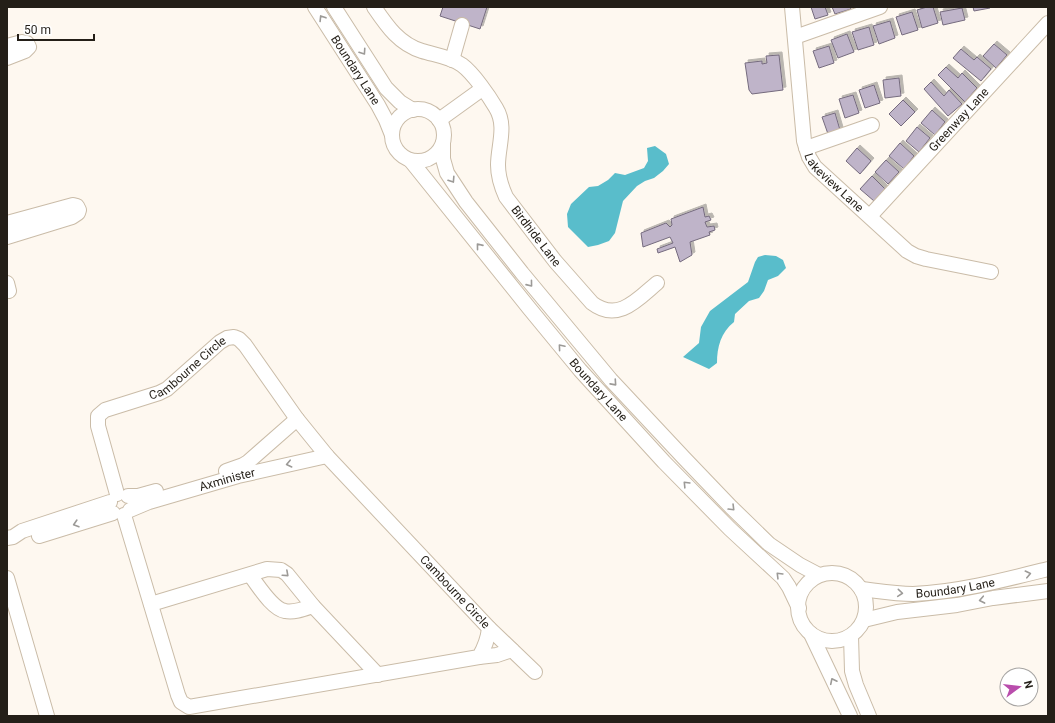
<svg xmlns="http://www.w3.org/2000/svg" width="1055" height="723" font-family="Roboto,sans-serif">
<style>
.water{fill:#59bdcb}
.building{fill:#bfb4c9;stroke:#756b7e;filter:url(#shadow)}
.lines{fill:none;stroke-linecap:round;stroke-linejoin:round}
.minor-casing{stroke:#cabca8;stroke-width:16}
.minor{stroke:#fff;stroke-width:14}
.oneway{stroke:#9c9a97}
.labels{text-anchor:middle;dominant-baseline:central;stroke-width:3;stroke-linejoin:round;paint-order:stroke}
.street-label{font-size:12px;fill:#241f18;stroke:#fff}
</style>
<defs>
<filter id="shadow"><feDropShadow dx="3" dy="-3" stdDeviation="0" flood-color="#0004"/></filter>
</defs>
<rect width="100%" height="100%" fill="#fef8f0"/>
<!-- water -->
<g class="water">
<polygon points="655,146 666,154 669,164 663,171 654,178 645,181 637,186 623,201 615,233 609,241 598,245 588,247 568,227 567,214 571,204 589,187 598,186 608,180 615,173 625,175 644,168 648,161 647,148"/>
<path d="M765,255L776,256L783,260L786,268L778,276L768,280L764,291L759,298L749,301L735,314L734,322C721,332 717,347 717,363L709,369L683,357L699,343L701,327L710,311L748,282L755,262L758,257Z"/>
</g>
<!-- building -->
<g class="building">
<polygon points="443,7 487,7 480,29 440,16"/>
<polygon points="811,7 825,7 828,15 815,19"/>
<polygon points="832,7 850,7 851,9 835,14"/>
<polygon points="927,7 933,7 938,23 922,28 917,10"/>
<polygon points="973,7 990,7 990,8 974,11"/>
<polygon points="962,8 965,20 943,25 940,12"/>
<polygon points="912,12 918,30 902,35 896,17"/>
<polygon points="890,21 895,38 879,44 873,26"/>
<polygon points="869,27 874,45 858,50 852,32"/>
<polygon points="847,34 854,52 838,58 831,40"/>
<polygon points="994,44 1007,55 996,68 983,56"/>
<polygon points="829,46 834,63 819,68 813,51"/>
<polygon points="961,49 974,60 977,57 991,69 981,81 953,58"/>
<polygon points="779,55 783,90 752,94 749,90 745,63 762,61 762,64 767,63 766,56"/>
<polygon points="946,67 958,78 962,73 977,88 965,102 938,75"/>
<polygon points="899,78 901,96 885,98 883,80"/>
<polygon points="931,82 944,96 949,90 962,104 948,116 924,89"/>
<polygon points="874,85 880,103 865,108 859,90"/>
<polygon points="853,95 859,113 845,118 839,99"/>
<polygon points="903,100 915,112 901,126 889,114"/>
<polygon points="932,110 945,122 935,135 921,123"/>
<polygon points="835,113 840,130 828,134 822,117"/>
<polygon points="917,127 930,138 919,152 906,141"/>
<polygon points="900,143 914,156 904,169 889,156"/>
<polygon points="857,148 871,161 860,174 846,161"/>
<polygon points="886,160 899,172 888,184 875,172"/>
<polygon points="872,176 885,189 874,201 860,189"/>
<polygon points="703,207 705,217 709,216 711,220 705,222 707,227 714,226 715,230 709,232 710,235 690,242 692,255 680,262 675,247 658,253 657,249 673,243 670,237 643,247 641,233 666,223 670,227 672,225 671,219"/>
</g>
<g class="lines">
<defs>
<g id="minor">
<path id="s1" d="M315,7L378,105L386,120L392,135"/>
<polyline points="334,7 386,88 400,102 413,110"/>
<path id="s2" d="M374,7C387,26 399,44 422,51C435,55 451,57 462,65C473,73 489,96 496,108C507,126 498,146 498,165C498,177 501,186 506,197L555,261L592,303C618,323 638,299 657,283"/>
<path id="s3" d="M792,7L804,141L809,157L815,167L907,251L916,256L926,259L991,272"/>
<polyline points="795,37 880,7"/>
<polyline points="7,46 22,42 27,43 29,47 25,51 7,58"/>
<polyline points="452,60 462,25"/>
<circle cx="418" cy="135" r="26"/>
<polyline points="439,120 482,89"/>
<polyline points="443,143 443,159 447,173 466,202 522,273 611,380 684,458 731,507 769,544 800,565 819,575"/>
<polyline points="806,148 872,125"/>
<path id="s4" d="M411,161L529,308L580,370L664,462L730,529L783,578L789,587L799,608"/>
<path id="s5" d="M870,216L1048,23"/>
<polyline points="7,223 73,205 77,206 79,210 78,213 72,217 7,237"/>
<polyline points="7,283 9,291"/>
<polyline points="226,471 243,465 248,462 297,419"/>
<path id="s6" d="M117,494L98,426V416L105,410L159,393L167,389L220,342L227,338L234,337L239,339L245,345L297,419L327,456L489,628C488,639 485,647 479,657L189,707L181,702L178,695L124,515"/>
<polyline points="128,496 138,496 156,491"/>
<path id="s7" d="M130,510L149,502L238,476L327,456"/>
<polyline points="39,536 113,513"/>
<polyline points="7,538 13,537 22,531 110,502"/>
<circle cx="832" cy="607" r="34"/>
<path d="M250,575C258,585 272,609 285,611C294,613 304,609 313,606"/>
<polyline points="7,578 47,716"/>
<path id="s8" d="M861,589C878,591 896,594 913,594C958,592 1004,580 1048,569"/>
<polyline points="151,604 267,569 281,570 287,574 313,606 378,675"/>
<polyline points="864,620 897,612 957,605 993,598 1048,591"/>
<polyline points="489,628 535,672"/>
<polyline points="811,634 850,716"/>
<polyline points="851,636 852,671 856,685 869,716"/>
<polyline points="479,657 497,655 512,650"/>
</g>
</defs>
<!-- minor casing -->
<use href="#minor" class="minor-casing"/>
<!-- minor -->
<use href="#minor" class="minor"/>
</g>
<!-- one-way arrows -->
<defs><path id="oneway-chevron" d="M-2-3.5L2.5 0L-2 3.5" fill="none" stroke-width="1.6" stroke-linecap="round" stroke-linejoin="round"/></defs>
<g class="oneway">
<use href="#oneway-chevron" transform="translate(322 18) rotate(-122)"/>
<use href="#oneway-chevron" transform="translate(363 52) rotate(56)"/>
<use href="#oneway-chevron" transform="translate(452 180) rotate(57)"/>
<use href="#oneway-chevron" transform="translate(479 246) rotate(-129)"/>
<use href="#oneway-chevron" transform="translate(530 284) rotate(51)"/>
<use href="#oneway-chevron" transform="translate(561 347) rotate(-130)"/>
<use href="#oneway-chevron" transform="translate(614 383) rotate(48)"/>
<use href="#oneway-chevron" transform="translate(289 464) rotate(167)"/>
<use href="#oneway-chevron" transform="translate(686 484) rotate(-134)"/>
<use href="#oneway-chevron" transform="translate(732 508) rotate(45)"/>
<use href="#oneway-chevron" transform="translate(76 524) rotate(163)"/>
<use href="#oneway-chevron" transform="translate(286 574) rotate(42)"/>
<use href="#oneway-chevron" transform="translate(1028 574) rotate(-13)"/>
<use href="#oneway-chevron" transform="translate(779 575) rotate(-135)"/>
<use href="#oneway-chevron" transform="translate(900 593) rotate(5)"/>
<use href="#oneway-chevron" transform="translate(982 600) rotate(169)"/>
<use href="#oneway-chevron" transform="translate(833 681) rotate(-116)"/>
</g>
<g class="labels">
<!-- street labels -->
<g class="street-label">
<text stroke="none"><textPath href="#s1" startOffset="75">Boundary Lane</textPath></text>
<text stroke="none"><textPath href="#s5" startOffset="131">Greenway Lane</textPath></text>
<text stroke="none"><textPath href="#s3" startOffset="187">Lakeview Lane</textPath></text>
<text stroke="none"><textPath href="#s2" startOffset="305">Birdhide Lane</textPath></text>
<text stroke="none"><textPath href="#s6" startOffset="184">Cambourne Circle</textPath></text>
<text stroke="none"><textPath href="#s4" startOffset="296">Boundary Lane</textPath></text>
<text stroke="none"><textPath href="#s7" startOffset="102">Axminister</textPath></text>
<text stroke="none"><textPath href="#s8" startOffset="95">Boundary Lane</textPath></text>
<text stroke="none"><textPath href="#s6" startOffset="580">Cambourne Circle</textPath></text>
</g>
</g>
<!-- border -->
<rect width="1055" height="723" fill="none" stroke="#241f18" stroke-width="16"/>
<!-- north arrow -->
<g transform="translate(1019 687) rotate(75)"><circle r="19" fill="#ffffff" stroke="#a7a5a3"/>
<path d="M0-3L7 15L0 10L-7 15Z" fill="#b94dac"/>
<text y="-6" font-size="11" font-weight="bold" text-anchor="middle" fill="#241f18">N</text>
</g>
<!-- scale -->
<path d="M18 34v6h76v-6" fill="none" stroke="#241f18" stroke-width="2"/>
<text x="24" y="34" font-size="12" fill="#241f18" stroke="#ffffff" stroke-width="3" paint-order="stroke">50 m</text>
</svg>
